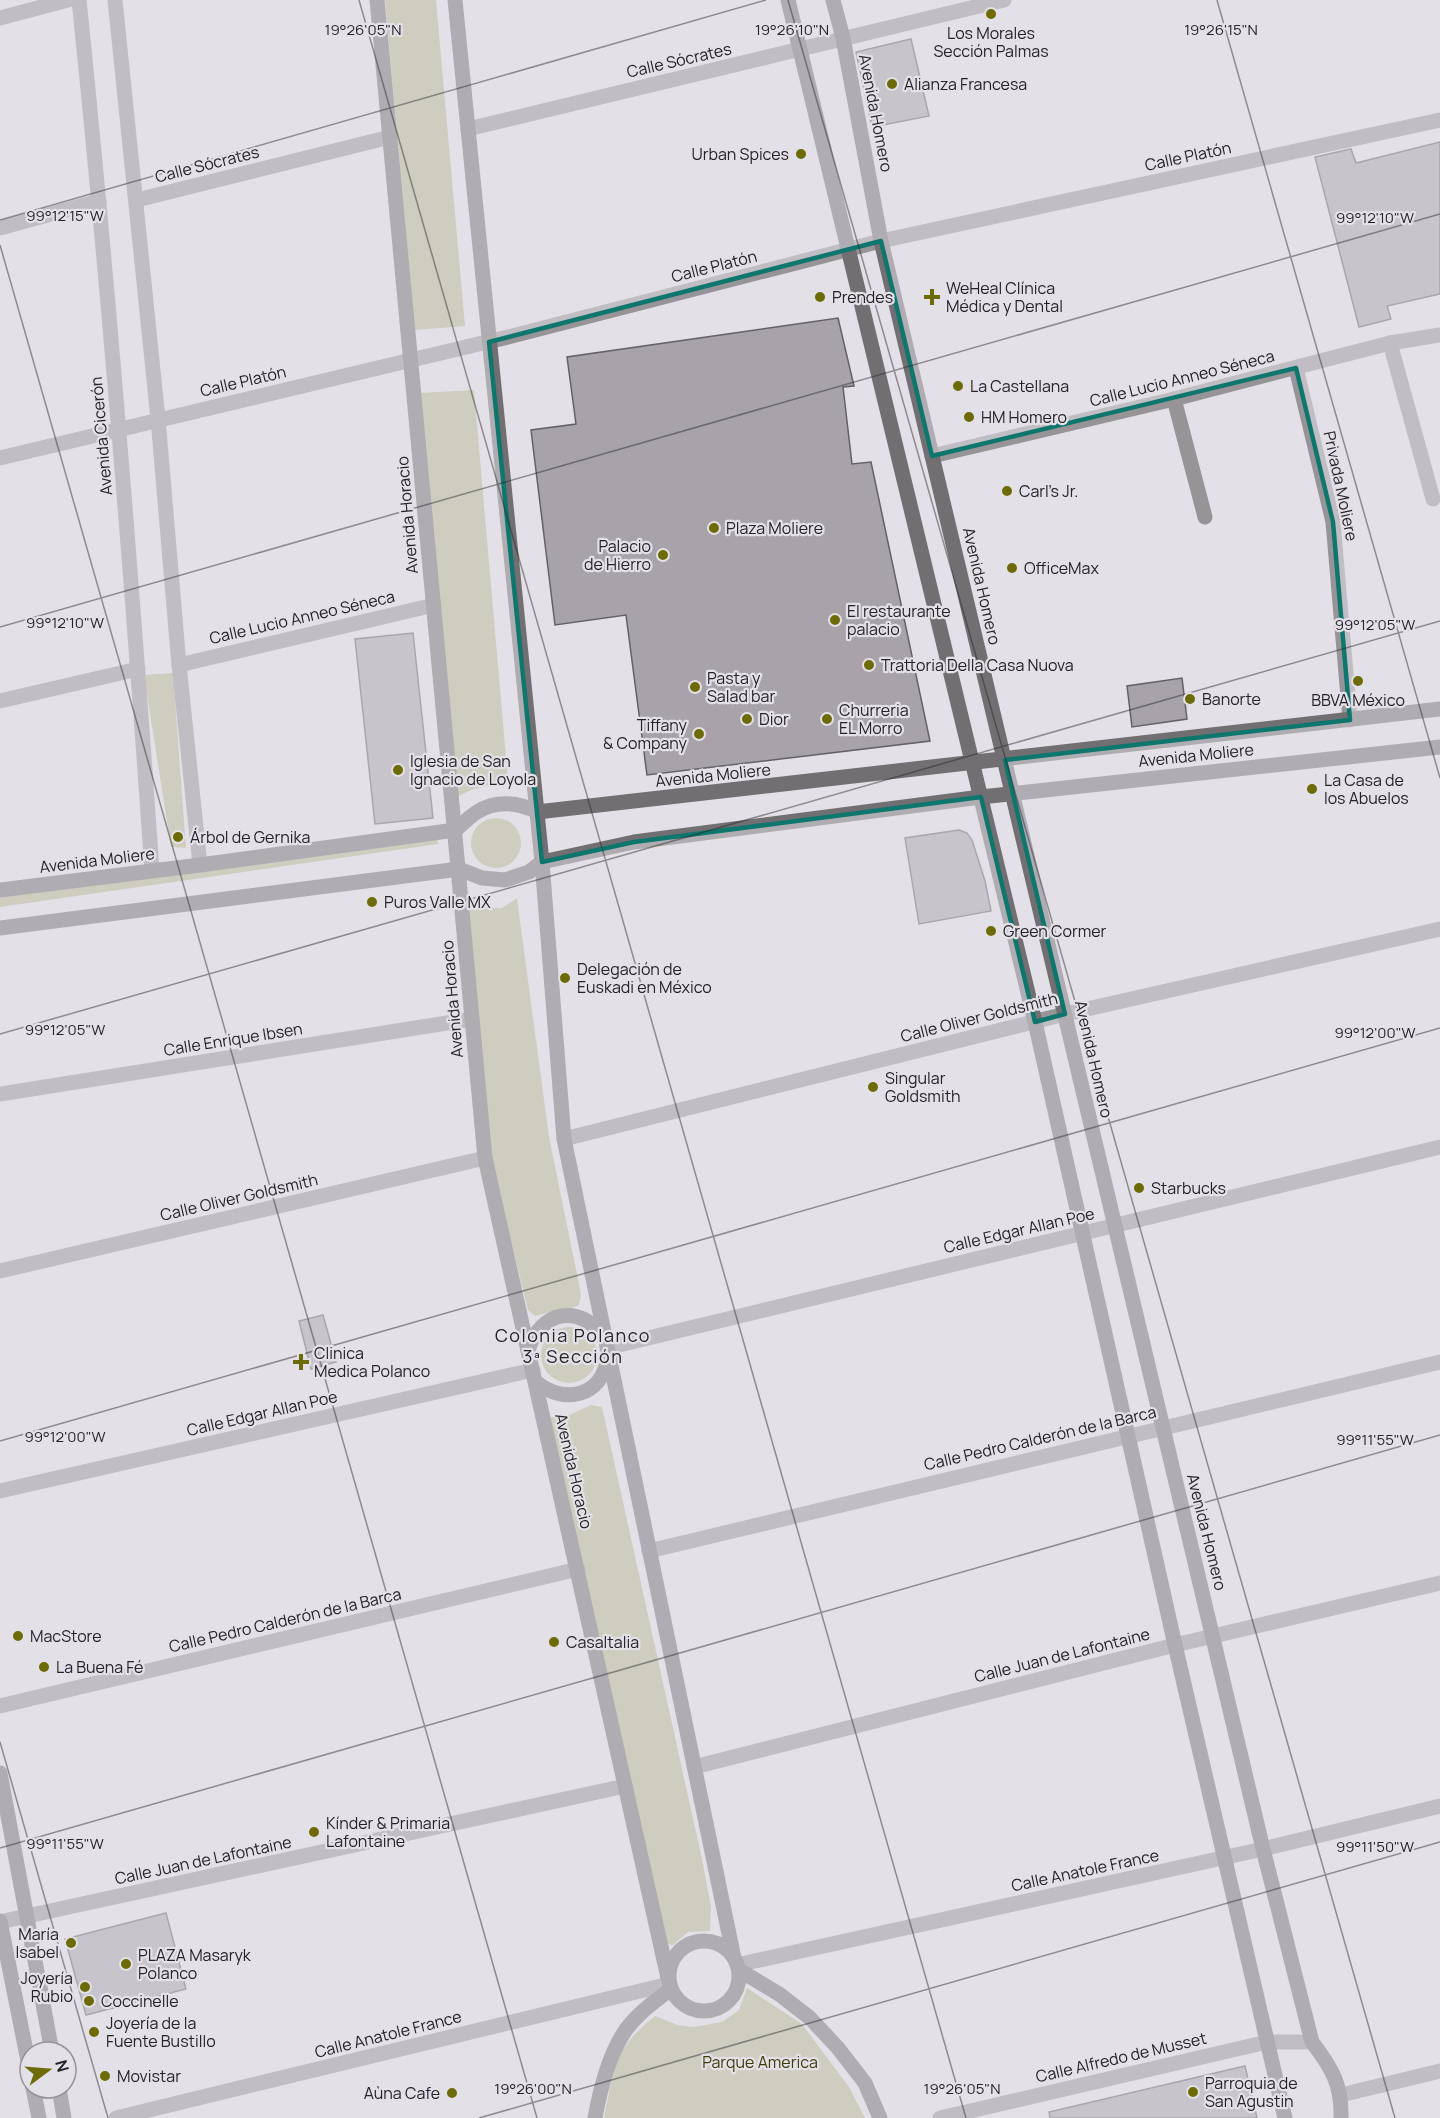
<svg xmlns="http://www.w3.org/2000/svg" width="1440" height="2118" font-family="Manrope,sans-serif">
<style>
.green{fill:#b6b790}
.building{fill:#a7a3a9;stroke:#646166;stroke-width:1.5}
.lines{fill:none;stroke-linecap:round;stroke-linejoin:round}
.street{stroke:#969497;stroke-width:15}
.secondary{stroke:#716f72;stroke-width:15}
.marked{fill:none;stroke:#0f766e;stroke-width:4.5;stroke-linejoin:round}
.ticks{fill:none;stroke:#242325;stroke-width:1.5;stroke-opacity:0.45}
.poi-dot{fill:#6d6b07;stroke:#e4e0e7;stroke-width:2}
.labels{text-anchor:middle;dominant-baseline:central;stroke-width:4.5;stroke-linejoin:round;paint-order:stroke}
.poi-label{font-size:16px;fill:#242325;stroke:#e4e0e7;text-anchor:start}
.street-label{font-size:16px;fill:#242325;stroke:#e4e0e7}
.park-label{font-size:16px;fill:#3e3d0a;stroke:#e4e0e7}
.neighbourhood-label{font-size:18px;letter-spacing:1.5px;fill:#242325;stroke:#e4e0e7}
.ticks-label{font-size:15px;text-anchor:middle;fill:#242325;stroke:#e4e0e7;stroke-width:4.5;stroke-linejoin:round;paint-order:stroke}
</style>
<rect width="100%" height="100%" fill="#e4e0e7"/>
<!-- green -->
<g class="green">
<polygon points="385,0 436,0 465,326 415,330"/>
<polygon points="474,390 508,780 471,790 457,797 419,393"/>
<polygon points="173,673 186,848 171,847 144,675"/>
<circle cx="496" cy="843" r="25"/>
<polygon points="436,830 438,844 0,907 0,891"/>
<path d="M517,898L549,1137L581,1294L579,1305C568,1310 548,1312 535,1316L528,1310L492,1164L467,907L502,908Z"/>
<circle cx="569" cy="1355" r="28"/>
<polygon points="591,1405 602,1407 702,1859 711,1907 710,1931 688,1932 673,1945 663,1943 550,1418 557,1415 567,1416"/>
<path d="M747,1988L802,2024L849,2087L865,2118H604C609,2095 612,2066 625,2046C634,2034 644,2025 655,2016L678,2025L693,2027L722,2022L739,2010Z"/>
</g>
<!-- building -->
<g class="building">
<polygon points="911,39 929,116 872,127 856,52"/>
<polygon points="1440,142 1440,294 1387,306 1391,319 1359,327 1315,157 1351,149 1356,163"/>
<polygon points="838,318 854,386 843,387 852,464 871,462 930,741 647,775 626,615 555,625 531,430 576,424 567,357"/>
<polygon points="413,633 433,818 375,824 355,639"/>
<polygon points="1182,678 1187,719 1132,727 1127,686"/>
<polygon points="959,830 967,833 972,840 985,881 991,911 919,924 905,838"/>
<polygon points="323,1315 336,1362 311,1369 299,1321"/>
<polygon points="166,1913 186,1989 86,2015 65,1939"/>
<polygon points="1245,2066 1257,2118 1050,2118 1049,2112"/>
</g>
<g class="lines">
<!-- street -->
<g class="street">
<path d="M79,0C109,290 132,580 152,871"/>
<polyline points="115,0 158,419 179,665 200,865"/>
<polyline points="0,18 68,0"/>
<polyline points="468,129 1004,0"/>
<polyline points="137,200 390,137"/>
<polyline points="0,228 99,201"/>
<polyline points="1390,343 1433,499"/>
<polyline points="1296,368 1333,522 1350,720"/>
<polyline points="1174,399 1205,517"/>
<polyline points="932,456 1174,399 1390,343 1440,335"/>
<polyline points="0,458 512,336 881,241 1440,120"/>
<polyline points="179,665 434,605"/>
<polyline points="0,701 138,669"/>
<polyline points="0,1094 472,1019"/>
<polyline points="564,1139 1065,1014 1440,929"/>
<polyline points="0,1271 485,1158"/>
<polyline points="607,1348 1440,1147"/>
<polyline points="0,1491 533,1370"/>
<polyline points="649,1551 1440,1362"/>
<polyline points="0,1706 578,1569"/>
<polyline points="694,1767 1175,1645 1440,1583"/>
<polyline points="0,1922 625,1786"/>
<polyline points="737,1965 1263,1849 1440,1806"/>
<polyline points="1341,2095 1440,2071"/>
<polyline points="116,2118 669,1984"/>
<polyline points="940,2118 1267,2042 1312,2042"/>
</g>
<!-- secondary -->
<g class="secondary">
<polyline points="377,0 485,1158 668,1978"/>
<polyline points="455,0 542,862 564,1139 734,1958"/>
<polyline points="788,0 1035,1022 1175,1645 1285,2118"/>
<path d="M833,0L843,38L881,241L1263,1849L1312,2042C1332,2068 1342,2085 1341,2118"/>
<path d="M0,890L200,865L455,830C463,824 469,817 477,812C496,800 518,802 537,812L1440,709"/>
<polyline points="0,928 459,869 482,878 505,880 529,872 542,862 634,842 981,797 1440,747"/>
<path d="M528,1350C541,1310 581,1303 604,1338"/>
<path d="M536,1382C564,1405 602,1397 608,1357"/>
<polyline points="0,1773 52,2052"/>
<polyline points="0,1921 30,2071"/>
<circle cx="704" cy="1976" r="35"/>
<polyline points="739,1970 779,1994 810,2018 838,2048 865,2083 880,2118"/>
<polyline points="33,2088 39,2118"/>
<polyline points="59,2088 64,2118"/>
<path d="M595,2118C600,2090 608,2058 623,2034C635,2015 654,2002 671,1989"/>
</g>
</g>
<!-- marked area -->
<path d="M0 0H1440V2118H0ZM881,241L932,456L1296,368L1333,522L1350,720L1005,760L1065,1014L1035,1022L981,797L634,842L542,862L489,342Z" fill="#e4e0e7" fill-opacity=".55" fill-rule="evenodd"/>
<path class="marked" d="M881,241L932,456L1296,368L1333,522L1350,720L1005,760L1065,1014L1035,1022L981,797L634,842L542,862L489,342Z"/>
<!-- ticks -->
<path class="ticks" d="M359,0L966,2118M788,0L1395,2118M1217,0L1440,778M0,220L766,0M0,245L537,2118M0,627L1440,214M0,1034L1440,621M0,1441L1440,1028M0,1742L108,2118M0,1848L1440,1435M479,2118L1440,1842"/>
<!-- markers -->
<g class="poi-dot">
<circle cx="991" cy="14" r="6"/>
<circle cx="892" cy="84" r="6"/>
<circle cx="801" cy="154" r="6"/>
<circle cx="820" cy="297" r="6"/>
<path d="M929 288h6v6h6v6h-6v6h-6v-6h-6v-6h6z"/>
<circle cx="958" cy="386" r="6"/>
<circle cx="969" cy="417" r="6"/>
<circle cx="1007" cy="491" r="6"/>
<circle cx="714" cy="528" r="6"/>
<circle cx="663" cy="555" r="6"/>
<circle cx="1012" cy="568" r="6"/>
<circle cx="835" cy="620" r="6"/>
<circle cx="869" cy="665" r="6"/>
<circle cx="1358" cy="681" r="6"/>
<circle cx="695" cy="687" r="6"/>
<circle cx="1190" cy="699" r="6"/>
<circle cx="747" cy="719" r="6"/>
<circle cx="827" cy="719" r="6"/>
<circle cx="699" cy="734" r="6"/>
<circle cx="398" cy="770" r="6"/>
<circle cx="1312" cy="789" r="6"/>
<circle cx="178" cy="837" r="6"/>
<circle cx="372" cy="902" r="6"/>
<circle cx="991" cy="931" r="6"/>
<circle cx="565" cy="978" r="6"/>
<circle cx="873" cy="1087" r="6"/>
<circle cx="1139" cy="1188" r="6"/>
<path d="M298 1353h6v6h6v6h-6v6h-6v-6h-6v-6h6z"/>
<circle cx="18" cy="1636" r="6"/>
<circle cx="554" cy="1642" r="6"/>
<circle cx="44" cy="1667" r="6"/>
<circle cx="314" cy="1832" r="6"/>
<circle cx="71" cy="1943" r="6"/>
<circle cx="126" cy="1964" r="6"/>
<circle cx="85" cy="1987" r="6"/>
<circle cx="89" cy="2001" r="6"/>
<circle cx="94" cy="2032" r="6"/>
<circle cx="105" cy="2076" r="6"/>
<circle cx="1193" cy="2092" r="6"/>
<circle cx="452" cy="2093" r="6"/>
</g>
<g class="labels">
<!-- poi labels -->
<g class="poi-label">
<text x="991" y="33" text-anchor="middle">Los Morales<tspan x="991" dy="18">Sección Palmas</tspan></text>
<text x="904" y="84">Alianza Francesa</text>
<text x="789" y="154" text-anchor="end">Urban Spices</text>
<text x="946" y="288">WeHeal Clínica<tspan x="946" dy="18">Médica y Dental</tspan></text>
<text x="832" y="297">Prendes</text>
<text x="970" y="386">La Castellana</text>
<text x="981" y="417">HM Homero</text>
<text x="1019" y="491">Carl's Jr.</text>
<text x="726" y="528">Plaza Moliere</text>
<text x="651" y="546" text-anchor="end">Palacio<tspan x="651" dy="18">de Hierro</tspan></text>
<text x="1024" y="568">OfficeMax</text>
<text x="847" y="611">El restaurante<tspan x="847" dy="18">palacio</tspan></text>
<text x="881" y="665">Trattoria Della Casa Nuova</text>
<text x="707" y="678">Pasta y<tspan x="707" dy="18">Salad bar</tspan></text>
<text x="1202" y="699">Banorte</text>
<text x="1358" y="700" text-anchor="middle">BBVA México</text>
<text x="839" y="710">Churreria<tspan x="839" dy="18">EL Morro</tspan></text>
<text x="759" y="719">Dior</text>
<text x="687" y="725" text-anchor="end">Tiffany<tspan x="687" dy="18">&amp; Company</tspan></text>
<text x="410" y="761">Iglesia de San<tspan x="410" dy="18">Ignacio de Loyola</tspan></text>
<text x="1324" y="780">La Casa de<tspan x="1324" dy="18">los Abuelos</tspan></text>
<text x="190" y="837">Árbol de Gernika</text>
<text x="384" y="902">Puros Valle MX</text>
<text x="1003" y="931">Green Cormer</text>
<text x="577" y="969">Delegación de<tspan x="577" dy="18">Euskadi en México</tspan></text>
<text x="885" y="1078">Singular<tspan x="885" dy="18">Goldsmith</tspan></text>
<text x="1151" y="1188">Starbucks</text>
<text x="314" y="1353">Clinica<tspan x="314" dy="18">Medica Polanco</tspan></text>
<text x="30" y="1636">MacStore</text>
<text x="566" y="1642">CasaItalia</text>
<text x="56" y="1667">La Buena Fé</text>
<text x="326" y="1823">Kínder &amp; Primaria<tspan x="326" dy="18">Lafontaine</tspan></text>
<text x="59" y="1934" text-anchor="end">María<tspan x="59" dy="18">Isabel</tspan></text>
<text x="138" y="1955">PLAZA Masaryk<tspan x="138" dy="18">Polanco</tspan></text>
<text x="73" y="1978" text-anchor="end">Joyería<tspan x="73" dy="18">Rubio</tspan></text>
<text x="101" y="2001">Coccinelle</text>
<text x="106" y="2023">Joyería de la<tspan x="106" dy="18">Fuente Bustillo</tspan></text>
<text x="117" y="2076">Movistar</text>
<text x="1205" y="2083">Parroquia de<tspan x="1205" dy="18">San Agustin</tspan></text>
<text x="440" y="2093" text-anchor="end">Aùna Cafe</text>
</g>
<!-- street labels -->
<g class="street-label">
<text transform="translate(679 60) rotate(-13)">Calle Sócrates</text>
<text transform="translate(876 113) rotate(79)">Avenida Homero</text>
<text transform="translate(1188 156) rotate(-12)">Calle Platón</text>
<text transform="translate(207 164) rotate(-14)">Calle Sócrates</text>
<text transform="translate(714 266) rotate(-14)">Calle Platón</text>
<text transform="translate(1182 378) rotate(-14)">Calle Lucio Anneo Séneca</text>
<text transform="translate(243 381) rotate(-13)">Calle Platón</text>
<text transform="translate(101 436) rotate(-95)">Avenida Cicerón</text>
<text transform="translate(1341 486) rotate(78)">Privada Moliere</text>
<text transform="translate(407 515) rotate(-95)">Avenida Horacio</text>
<text transform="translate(982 586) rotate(77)">Avenida Homero</text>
<text transform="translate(302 617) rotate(-13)">Calle Lucio Anneo Séneca</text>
<text transform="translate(1196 755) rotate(-6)">Avenida Moliere</text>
<text transform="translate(713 775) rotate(-6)">Avenida Moliere</text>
<text transform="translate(97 860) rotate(-7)">Avenida Moliere</text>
<text transform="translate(452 999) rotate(-95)">Avenida Horacio</text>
<text transform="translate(979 1017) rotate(-14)">Calle Oliver Goldsmith</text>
<text transform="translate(233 1039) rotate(-9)">Calle Enrique Ibsen</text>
<text transform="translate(1094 1059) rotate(77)">Avenida Homero</text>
<text transform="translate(239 1197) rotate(-13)">Calle Oliver Goldsmith</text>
<text transform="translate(1019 1230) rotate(-13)">Calle Edgar Allan Poe</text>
<text transform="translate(262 1413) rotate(-13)">Calle Edgar Allan Poe</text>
<text transform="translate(1040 1438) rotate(-13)">Calle Pedro Calderón de la Barca</text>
<text transform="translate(574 1471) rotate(77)">Avenida Horacio</text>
<text transform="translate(1207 1532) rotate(76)">Avenida Homero</text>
<text transform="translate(285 1620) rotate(-13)">Calle Pedro Calderón de la Barca</text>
<text transform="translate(1062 1655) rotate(-14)">Calle Juan de Lafontaine</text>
<text transform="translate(203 1860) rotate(-12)">Calle Juan de Lafontaine</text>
<text transform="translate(1085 1870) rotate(-12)">Calle Anatole France</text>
<text transform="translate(388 2034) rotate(-14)">Calle Anatole France</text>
<text transform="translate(1121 2057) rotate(-13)">Calle Alfredo de Musset</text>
</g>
<!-- park labels -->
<g class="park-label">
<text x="760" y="2062">Parque America</text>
</g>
<!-- neighbourhood labels -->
<g class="neighbourhood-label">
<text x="573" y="1335">Colonia Polanco<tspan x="573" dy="21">3ª Sección</tspan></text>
</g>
</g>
<g class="ticks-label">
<text x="363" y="35">19°26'05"N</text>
<text x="792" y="35">19°26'10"N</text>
<text x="1221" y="35">19°26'15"N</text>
<text x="65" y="221">99°12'15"W</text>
<text x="1375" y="223">99°12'10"W</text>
<text x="65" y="628">99°12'10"W</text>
<text x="1375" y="630">99°12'05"W</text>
<text x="65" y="1035">99°12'05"W</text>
<text x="1375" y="1038">99°12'00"W</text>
<text x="65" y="1442">99°12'00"W</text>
<text x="1375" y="1445">99°11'55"W</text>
<text x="65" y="1849">99°11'55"W</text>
<text x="1375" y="1852">99°11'50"W</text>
<text x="533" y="2094">19°26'00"N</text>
<text x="962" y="2094">19°26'05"N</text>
</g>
<!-- north arrow -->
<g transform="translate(48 2070) rotate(74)"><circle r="28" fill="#e4e0e7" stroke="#979499" stroke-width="1.5"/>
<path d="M0-4.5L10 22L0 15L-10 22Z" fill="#6d6b07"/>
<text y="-9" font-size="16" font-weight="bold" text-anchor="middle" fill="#242325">N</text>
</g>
</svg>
